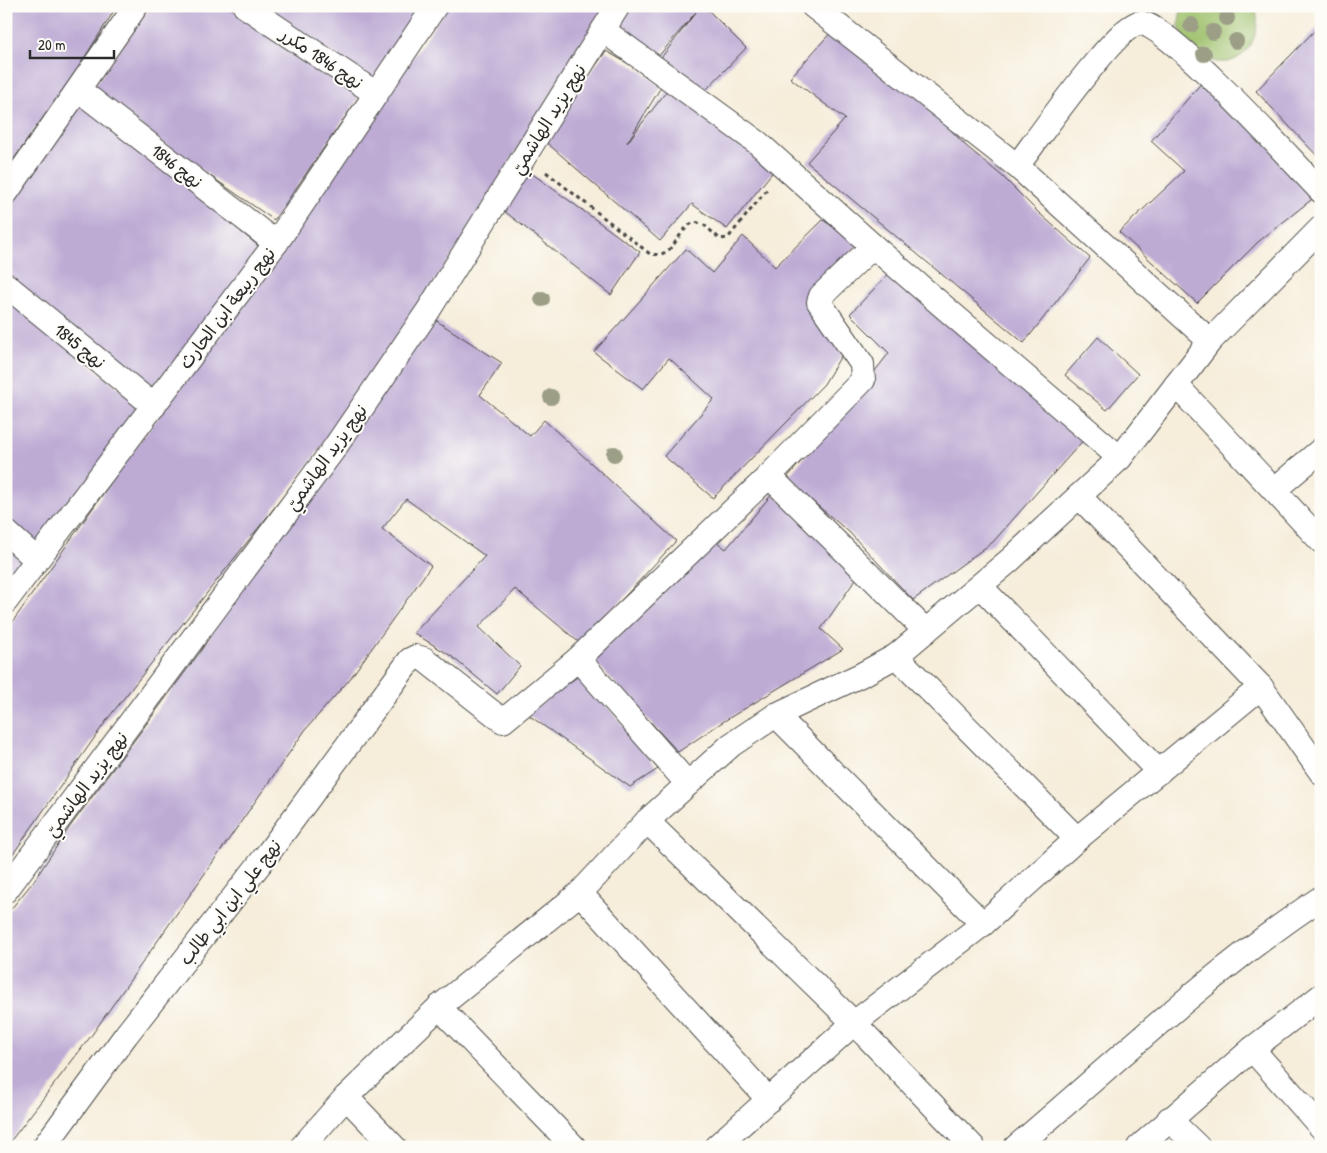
<svg xmlns="http://www.w3.org/2000/svg" width="1327" height="1153" font-family="'Patrick Hand','Playpen Sans Arabic',sans-serif">
<style>
.green{fill:#9dc06a;stroke:#64764a}
.building{fill:#bdabd4}
.lines{fill:none;stroke-linecap:round;stroke-linejoin:round}
.minor-casing{stroke:#494845;stroke-width:26}
.path{stroke:#494845;stroke-width:3;stroke-dasharray:4 4;stroke-linecap:butt}
.minor{stroke:#fff;stroke-width:24}
.tree{fill:#9c9f86}
.labels{text-anchor:middle;dominant-baseline:central;stroke-width:4;stroke-linejoin:round;paint-order:stroke}
.street-label{font-size:18px;fill:#2b2b2b;stroke:#fdfcf7}
</style>
<rect width="100%" height="100%" fill="#fdfcf7"/>
<filter id="ink" filterUnits="userSpaceOnUse"><feTurbulence type="fractalNoise" baseFrequency=".02" numOctaves="2"/><feDisplacementMap in="SourceGraphic" scale="10" xChannelSelector="R" yChannelSelector="G"/><feConvolveMatrix kernelMatrix="1 2 1 2 8 2 1 2 1" color-interpolation-filters="sRGB"/></filter>
<filter id="wash" filterUnits="userSpaceOnUse"><feTurbulence type="fractalNoise" baseFrequency=".0096" numOctaves="4" result="noise"/><feDisplacementMap in="SourceGraphic" scale="20" xChannelSelector="R" yChannelSelector="G"/><feGaussianBlur stdDeviation="1.12" result="paint"/><feColorMatrix in="noise" values="0 0 0 0 0 0 0 0 0 0 0 0 0 0 0 0 0 1.4 0 .05"/><feComposite in="paint" operator="in"/></filter>
<g filter="url(#wash)">
<rect width="100%" height="100%" fill="#f6edda"/>
<!-- green -->
<path class="green" d="M1183,6H1255C1264,33 1245,70 1212,61C1208,60 1203,55 1200,52C1183,38 1173,29 1183,6Z"/>
<g id="blocks">
<!-- building -->
<g class="building">
<polygon points="6,6 117,6 78,68 6,170"/>
<polygon points="151,6 228,6 359,97 274,220 154,137 93,88"/>
<polygon points="262,6 423,6 374,81"/>
<polygon points="448,6 605,6 452,256 312,460 109,717 6,864 6,631 146,433 236,317"/>
<polygon points="631,6 704,6 746,48 703,93 661,58 696,12 657,58 618,28"/>
<polygon points="1321,24 1321,160 1256,91"/>
<polygon points="833,30 909,86 966,146 1002,176 1039,213 1090,258 1024,343 807,162 845,119 790,78"/>
<polygon points="606,51 641,71 661,87 627,143 669,88 775,169 727,229 692,204 660,241 547,143 571,100"/>
<polygon points="1205,79 1316,196 1258,242 1197,303 1119,232 1184,171 1151,141"/>
<polygon points="82,100 262,249 154,395 6,274 6,204"/>
<polygon points="527,170 640,252 611,295 499,207"/>
<polygon points="823,220 859,244 810,297 844,351 824,384 713,498 664,456 714,399 669,358 643,389 594,352 686,249 712,273 743,236 775,267"/>
<polygon points="894,268 1086,437 993,542 913,600 849,532 786,479 839,417 889,353 850,314"/>
<polygon points="6,299 146,409 37,548 6,524"/>
<polygon points="432,318 502,363 480,395 530,436 544,420 676,541 581,644 515,589 479,627 520,666 497,694 451,656 414,633 485,556 406,499 382,529 431,566 349,680 306,729 91,1036 6,1147 6,915 33,882 69,828 200,652 235,596"/>
<polygon points="1098,337 1138,374 1107,410 1065,375"/>
<polygon points="773,493 858,576 821,629 843,649 721,723 678,752 593,659 713,539 726,549"/>
<polygon points="6,546 24,561 6,586"/>
<polygon points="581,674 658,769 630,787 527,714"/>
</g>
</g>
</g>
<g filter="url(#ink)">
<use href="#blocks" fill-opacity="0" stroke="#494845" stroke-width="1"/>
<g class="lines">
<defs>
<g id="minor">
<polyline points="245,6 375,93"/>
<path d="M813,6L1017,166C1036,141 1115,27 1139,23C1164,19 1297,166 1321,191"/>
<polyline points="603,30 758,143 873,246 1120,458"/>
<polyline points="79,90 276,243"/>
<polyline points="1017,166 1210,341"/>
<polyline points="6,193 136,6"/>
<polyline points="873,246 821,296 819,302 862,364 863,380 769,476 926,631"/>
<polyline points="6,285 154,406"/>
<polyline points="1176,385 1321,541"/>
<polyline points="1274,490 1321,450"/>
<polyline points="1079,496 1261,687 1321,772"/>
<polyline points="6,532 37,560"/>
<polyline points="980,586 1159,772"/>
<polyline points="6,601 276,243 435,6"/>
<polyline points="896,656 1077,839"/>
<polyline points="776,715 983,924"/>
<polyline points="688,784 578,659 769,476"/>
<polyline points="647,821 854,1023 973,1147"/>
<polyline points="6,890 333,450 428,311 618,6"/>
<polyline points="580,893 769,1100"/>
<polyline points="439,1007 574,1147"/>
<polyline points="1252,1049 1321,1127"/>
<polyline points="346,1097 394,1147"/>
<polyline points="1169,1119 1198,1147"/>
<polyline points="44,1147 126,1035 269,852 410,660 416,657 424,659 503,721 578,659"/>
<polyline points="302,1147 346,1097 439,1007 580,893 647,821 731,745 776,715 863,674 896,656 1010,560 1120,458 1210,341 1321,228"/>
<polyline points="716,1147 854,1023 983,924 1077,839 1261,687"/>
<path d="M1016,1147C1116,1062 1211,971 1321,898"/>
<polyline points="1139,1147 1252,1049 1321,996"/>
</g>
</defs>
<!-- minor casing -->
<use href="#minor" class="minor-casing"/>
<!-- path -->
<path class="path" d="M546,172L650,254C675,259 675,232 694,222L703,224L720,239L728,238L769,187"/>
<!-- minor -->
<use href="#minor" class="minor"/>
</g>
<!-- trees -->
<g class="tree">
<circle cx="1227" cy="18" r="8"/>
<circle cx="1191" cy="25" r="8"/>
<circle cx="1213" cy="32" r="8"/>
<circle cx="1236" cy="41" r="8"/>
<circle cx="1204" cy="54" r="8"/>
<circle cx="542" cy="299" r="8"/>
<circle cx="551" cy="397" r="8"/>
<circle cx="614" cy="454" r="8"/>
</g>
</g>
<g class="labels">
<!-- street labels -->
<g class="street-label">
<text transform="translate(322 58) rotate(34)">نهج 1846 مكرر</text>
<text transform="translate(548 119) rotate(-58)">نهج يزيد الهاشميّ</text>
<text transform="translate(177 166) rotate(38)">نهج 1846</text>
<text transform="translate(227 308) rotate(-53)">نهج ربيعة ابن الحارث</text>
<text transform="translate(80 346) rotate(39)">نهج 1845</text>
<text transform="translate(326 457) rotate(-54)">نهج يزيد الهاشميّ</text>
<text transform="translate(86 784) rotate(-53)">نهج يزيد الهاشميّ</text>
<text transform="translate(230 902) rotate(-52)">نهج علي ابن ابي طالب</text>
</g>
</g>
<!-- margin -->
<rect width="1327" height="1153" fill="none" stroke="#fdfcf7" stroke-width="25"/>
<!-- scale -->
<path d="M30 50v8h84v-8" fill="none" stroke="#2b2b2b" stroke-width="2.5"/>
<text x="38" y="50" font-size="15" fill="#2b2b2b" stroke="#fdfcf7" stroke-width="4" paint-order="stroke">20 m</text>
</svg>
